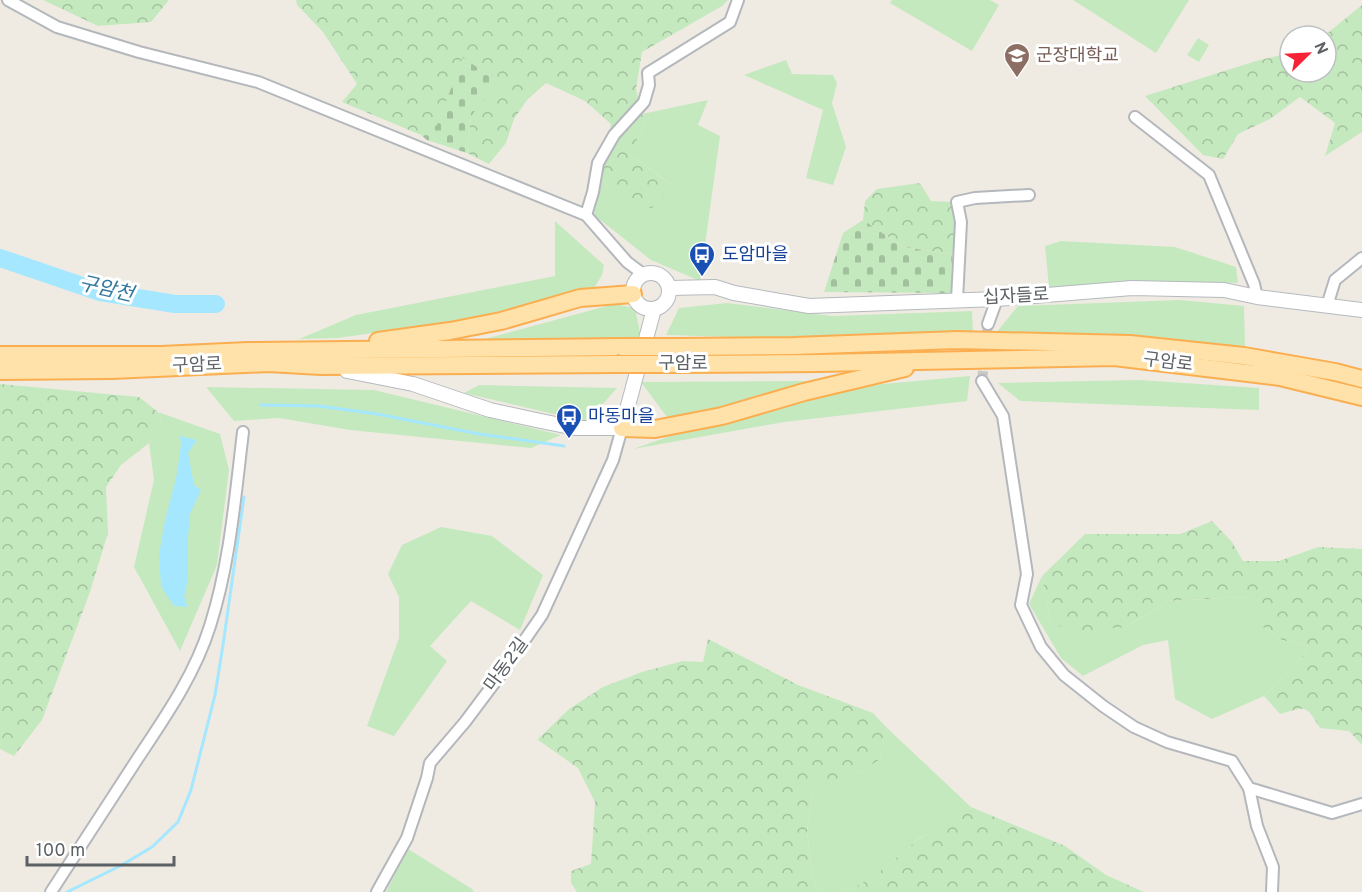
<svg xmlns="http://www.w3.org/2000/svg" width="1362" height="892" font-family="Overpass,'Noto Sans KR',sans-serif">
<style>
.grass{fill:#c5e9be}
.forest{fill:url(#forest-crowns)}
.cemetery{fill:url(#cemetery-stones)}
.water{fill:#a4e7ff}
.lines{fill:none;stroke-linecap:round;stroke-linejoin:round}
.stream{stroke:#a4e7ff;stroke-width:3}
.river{stroke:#a4e7ff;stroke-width:18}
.street-tunnel{stroke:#cac8c4;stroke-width:10;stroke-dasharray:10 5;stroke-linecap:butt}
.street-casing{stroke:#b4b8bc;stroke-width:14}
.secondary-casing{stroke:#b5babf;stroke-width:16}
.primary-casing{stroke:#fbae50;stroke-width:20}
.street{stroke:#fff;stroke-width:10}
.secondary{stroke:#fff;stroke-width:14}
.primary{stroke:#ffe2a9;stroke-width:16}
.primary-bridge-casing{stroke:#fbae50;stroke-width:20;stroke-linecap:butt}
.primary-bridge{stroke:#ffe2a9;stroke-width:16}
.labels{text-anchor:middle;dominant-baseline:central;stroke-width:6;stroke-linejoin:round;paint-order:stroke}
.education-label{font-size:18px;fill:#785e54;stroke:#fff;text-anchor:start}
.transit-label{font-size:18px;fill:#164399;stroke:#fff;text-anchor:start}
.street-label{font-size:18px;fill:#5b6165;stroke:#fff}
.water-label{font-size:20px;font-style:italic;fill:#32789d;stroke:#fff}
</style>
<defs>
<pattern id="forest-crowns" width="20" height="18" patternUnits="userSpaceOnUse" patternTransform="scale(1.5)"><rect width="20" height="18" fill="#c5e9be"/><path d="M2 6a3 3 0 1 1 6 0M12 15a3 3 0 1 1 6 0" fill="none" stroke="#a3c09e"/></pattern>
<pattern id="cemetery-stones" width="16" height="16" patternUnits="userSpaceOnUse" patternTransform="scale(1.5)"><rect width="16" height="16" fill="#c5e9be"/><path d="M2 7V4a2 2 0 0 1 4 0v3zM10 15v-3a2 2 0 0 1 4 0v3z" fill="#a3c09e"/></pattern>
</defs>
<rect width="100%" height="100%" fill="#efebe3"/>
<!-- grass -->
<g class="grass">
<polygon points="892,0 990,0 999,5 972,51 890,3"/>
<polygon points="1073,0 1189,0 1156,53"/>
<polygon points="1198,38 1209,45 1199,62 1187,55"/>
<polygon points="786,60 792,74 833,75 837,83 832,103 846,147 833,185 806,178 823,110 744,75"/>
<polygon points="708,100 698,125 720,136 700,281 651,260 594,215 600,179 628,205 671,184 629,154 645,125 642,114"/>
<polygon points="555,221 604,265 602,275 593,290 491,316 338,338 299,339 356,315 555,276"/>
<polygon points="1061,241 1175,247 1236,267 1238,283 1198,282 1049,287 1045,246"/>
<polygon points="1180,300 1244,306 1245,346 996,333 1018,306"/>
<polygon points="727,303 832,316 972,311 973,333 763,338 666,335 679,308"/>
<polygon points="614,304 635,308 641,338 470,343"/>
<polygon points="970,376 967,401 784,422 633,449 682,432 873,385"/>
<polygon points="1139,380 1259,388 1259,410 1020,401 998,383"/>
<polygon points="809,381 718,411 667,417 641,382"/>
<polygon points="479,385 617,388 587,422 464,393"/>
<polygon points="206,387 374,390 561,435 531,448 350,430 279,418 234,421"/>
<polygon points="158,412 220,434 229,470 217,565 180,651 134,567 154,480 149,443 162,424"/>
<polygon points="441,527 492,536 543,575 520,630 471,601 430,646 447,661 394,736 367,726 399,638 399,597 388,574 402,545"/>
<polygon points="1042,576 1050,621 1126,627 1168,601 1243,597 1275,607 1271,615 1261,625 1282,640 1309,646 1295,667 1264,696 1212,719 1175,699 1168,640 1143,645 1083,676 1061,658 1029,604"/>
<polygon points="887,728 971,807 921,837 874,877 854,888 843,892 818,892 812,873 807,831 813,785 861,772 880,759"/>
<polygon points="408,849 472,889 474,892 386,892"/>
</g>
<!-- forest -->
<g class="forest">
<polygon points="43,0 169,0 151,22 98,26"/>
<polygon points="296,0 728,0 722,6 642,52 636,89 645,125 629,154 672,185 652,208 628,205 600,179 611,124 585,101 546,83 527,100 514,119 506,143 489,164 467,153 471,116 436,128 421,135 342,102 357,84 323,32 297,5"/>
<polygon points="1362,5 1362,132 1325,156 1335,123 1300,97 1270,119 1238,134 1223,159 1203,155 1145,96 1256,61 1290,53 1290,72 1326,72 1326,36 1324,36"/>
<polygon points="920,183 931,201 952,202 958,247 952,254 903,247 863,220 865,201 877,189"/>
<polygon points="0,384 139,397 158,412 162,424 149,443 121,465 106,487 108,533 90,592 42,720 14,756 0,749"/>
<path d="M1212,521L1232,542L1243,561H1279L1318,547L1362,549V745L1349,731L1320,728C1305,703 1306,707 1280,714L1264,696L1295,667L1309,646L1282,640L1260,625L1271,615L1274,607L1243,597L1168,601L1126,627L1072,632L1050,621L1042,576L1085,534H1180Z"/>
<polygon points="708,639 798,685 873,713 887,728 880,759 861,772 813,786 807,831 812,873 818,892 577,892 571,883 571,871 591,864 595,802 578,768 538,740 538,739 569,709 603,687 642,672 683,661 703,662"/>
<path d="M971,807L1065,846L1106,875L1144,892H843C874,881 895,858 919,839C935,827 954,817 971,807Z"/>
</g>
<!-- cemetery -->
<g class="cemetery">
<polygon points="463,57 498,83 471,116 467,153 427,140 421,135 437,125"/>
<polygon points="863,220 903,247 952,254 951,293 824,292 843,233"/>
</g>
<!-- water -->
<polygon class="water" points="180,436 197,440 188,453 194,485 201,490 190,514 188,537 188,579 184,597 188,607 174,606 161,586 159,555 164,525 177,474 181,445"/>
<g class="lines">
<!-- stream -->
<g class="stream">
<polyline points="261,405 319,406 377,414 479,434 564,446"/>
<polyline points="67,892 122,865 152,847 178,822 191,790 215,695 223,645 244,497"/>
</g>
<!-- river -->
<polyline class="river" points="0,258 100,292 175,304 216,304"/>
<!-- street-tunnel -->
<polyline class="street-tunnel" points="982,381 988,324"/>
<defs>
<g id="street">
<polyline points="8,0 57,27 139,52 258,82 586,215 627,262 643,274"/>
<polyline points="1135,117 1209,175 1254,284 1257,297"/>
<polyline points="586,215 593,192 598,163 614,135 644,102 649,85 648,73 730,22 738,0"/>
<polyline points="957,300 961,222 957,202 975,198 1029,195"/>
<polyline points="1327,306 1335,280 1362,258"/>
<polyline points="988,324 997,299"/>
<polyline points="982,381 1003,416 1027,574 1021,605 1041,647 1064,675 1103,706 1134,727 1167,742 1232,761 1249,788 1332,813 1362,804"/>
<polyline points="1249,788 1257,826 1273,867 1272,892"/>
<path d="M51,892C80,847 109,803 138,758C166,716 195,674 210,626C230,563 235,498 243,432"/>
<polyline points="377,892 407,838 427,778 430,763 465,722 501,674 542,615 613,460 622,428"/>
</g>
<g id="secondary">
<circle cx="651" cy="291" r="18"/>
<polyline points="670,288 715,287 734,293 809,306 997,299 1132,288 1224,290 1257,297 1362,310"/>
<polyline points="347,371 413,384 490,410 536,420 575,428 622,428 654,309"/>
</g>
<g id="primary">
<polyline points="378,341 450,331 501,321 580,298 633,294"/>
<polyline points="676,347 794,346 957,340 1130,344 1244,356 1335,372 1362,379"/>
<polyline points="0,355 161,355 248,351 622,347"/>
<polyline points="679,364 819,363 1114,357 1280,377 1362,397"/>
<polyline points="0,371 112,370 268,363 321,366 617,364"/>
<polyline points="622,428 655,429 722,416 804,392 905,368"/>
</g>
</defs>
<!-- street casing -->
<use href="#street" class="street-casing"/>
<!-- secondary casing -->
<use href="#secondary" class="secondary-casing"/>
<!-- primary casing -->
<use href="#primary" class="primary-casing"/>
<!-- street -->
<use href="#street" class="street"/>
<!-- secondary -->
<use href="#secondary" class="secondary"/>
<!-- primary -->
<use href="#primary" class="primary"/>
<defs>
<g id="primary-bridge">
<polyline points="622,347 676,347"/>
<polyline points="617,364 679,364"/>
</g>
</defs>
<!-- primary-bridge casing -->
<use href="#primary-bridge" class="primary-bridge-casing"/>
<!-- primary-bridge -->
<use href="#primary-bridge" class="primary-bridge"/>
</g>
<!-- icons -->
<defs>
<symbol id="university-pin" viewBox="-11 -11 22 30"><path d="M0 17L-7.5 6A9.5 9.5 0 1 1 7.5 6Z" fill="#8d6e63" stroke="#fff"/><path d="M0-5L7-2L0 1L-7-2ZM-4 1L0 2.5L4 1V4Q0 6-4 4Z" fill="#fff"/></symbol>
<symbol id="bus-pin" viewBox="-11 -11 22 30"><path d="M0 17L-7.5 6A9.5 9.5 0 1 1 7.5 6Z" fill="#1a4fb4" stroke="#fff"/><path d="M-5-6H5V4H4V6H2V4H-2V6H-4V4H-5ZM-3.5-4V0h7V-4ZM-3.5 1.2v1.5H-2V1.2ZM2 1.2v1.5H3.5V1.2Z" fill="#fff"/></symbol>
</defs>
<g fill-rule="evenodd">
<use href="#university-pin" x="1002" y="41" width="30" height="40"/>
<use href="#bus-pin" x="687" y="240" width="30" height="40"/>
<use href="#bus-pin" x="554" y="402" width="30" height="40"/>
</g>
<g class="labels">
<!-- education labels -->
<g class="education-label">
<text x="1036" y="56">군장대학교</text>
</g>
<!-- transit labels -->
<g class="transit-label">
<text x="722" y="255">도암마을</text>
<text x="588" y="417">마동마을</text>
</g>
<!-- street labels -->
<g class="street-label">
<text transform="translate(1016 297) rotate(-3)">십자들로</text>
<text transform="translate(1168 363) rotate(7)">구암로</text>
<text x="683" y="364">구암로</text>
<text transform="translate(197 366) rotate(-2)">구암로</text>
<text transform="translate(507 665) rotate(-54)">마동2길</text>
</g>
<!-- water labels -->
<g class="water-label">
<text transform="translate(106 290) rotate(13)">구암천</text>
</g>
</g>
<!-- north arrow -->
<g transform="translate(1308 54) rotate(66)"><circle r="28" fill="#ffffff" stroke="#bdc0c1" stroke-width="1.5"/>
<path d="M0-4.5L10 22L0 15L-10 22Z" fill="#f62336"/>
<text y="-9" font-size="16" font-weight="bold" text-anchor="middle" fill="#5b6165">N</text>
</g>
<!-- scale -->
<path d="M27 856v9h147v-9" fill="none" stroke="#5b6165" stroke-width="3"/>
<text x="36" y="856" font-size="18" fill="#5b6165" stroke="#ffffff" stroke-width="4.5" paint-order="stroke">100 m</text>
</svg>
